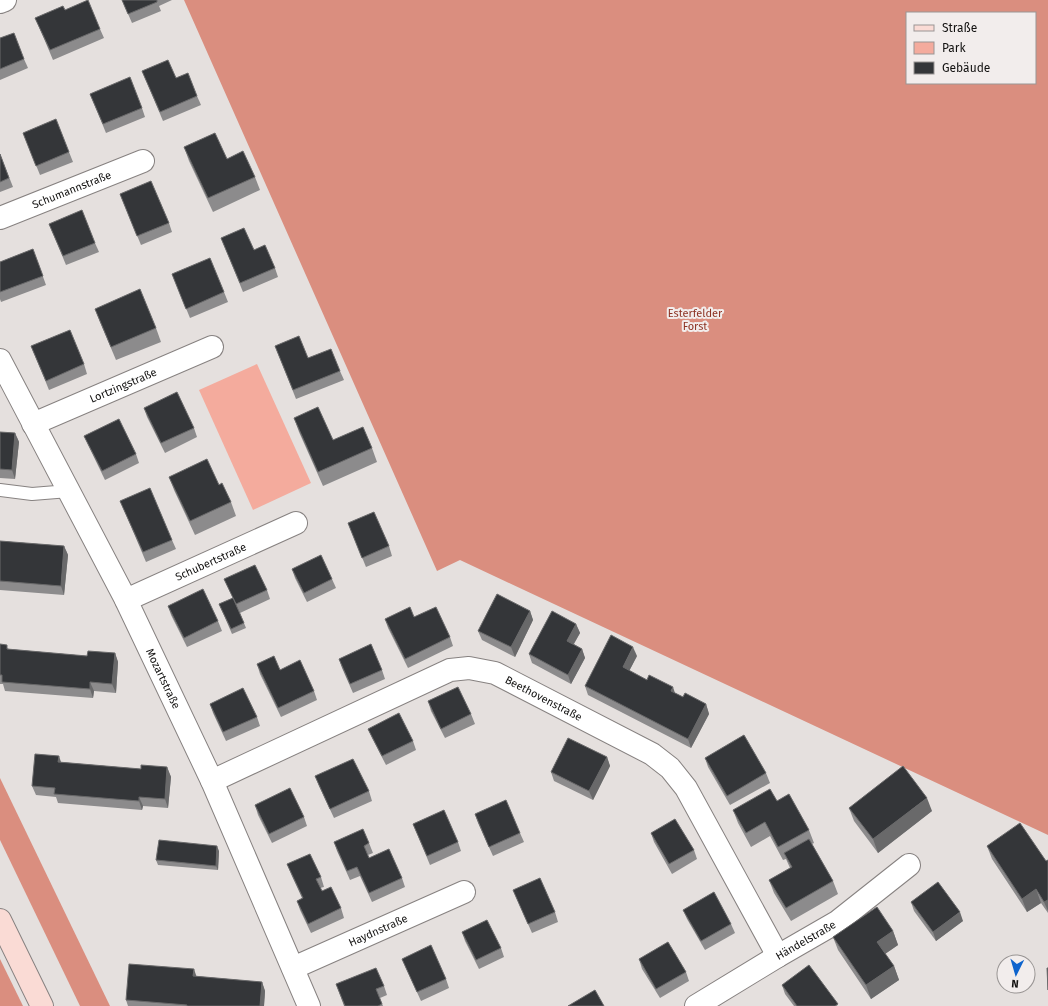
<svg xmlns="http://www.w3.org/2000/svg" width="1048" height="1006" font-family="'Fira Sans',sans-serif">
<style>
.green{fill:#f4ab9d}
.forest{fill:#da8e7f;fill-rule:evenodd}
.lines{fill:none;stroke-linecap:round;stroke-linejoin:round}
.lane-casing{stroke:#878281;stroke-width:14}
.street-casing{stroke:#878281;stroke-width:24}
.secondary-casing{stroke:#878281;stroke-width:24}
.lane{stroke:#fff;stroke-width:12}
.street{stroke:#fff;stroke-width:22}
.secondary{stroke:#fadbd5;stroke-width:22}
.wall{fill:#8c8b8c}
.shaded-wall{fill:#69696a}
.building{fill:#343639;stroke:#69696a}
.labels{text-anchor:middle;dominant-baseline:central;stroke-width:4;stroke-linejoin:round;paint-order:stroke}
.street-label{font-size:11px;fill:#131211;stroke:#f2edec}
.park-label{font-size:11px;fill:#8d3324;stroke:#f2edec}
</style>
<rect width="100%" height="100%" fill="#e5e0de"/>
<!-- green -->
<polygon class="green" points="257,364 311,483 253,510 199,390"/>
<!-- forest -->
<g class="forest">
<path d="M184,0H1048V835L460,560L437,571ZM907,13H1035V83H907Z"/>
<polygon points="0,778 110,1006 80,1006 0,840"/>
<polygon points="0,959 23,1006 0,1006"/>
</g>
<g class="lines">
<defs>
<polyline id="lane" points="0,490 32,494 69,491"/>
<g id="street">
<polyline points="0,2 5,0"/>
<path id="s1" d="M0,218L143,161"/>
<path id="s2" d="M0,360L126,600L212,781L309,1006"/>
<path id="s3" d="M33,424L212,347"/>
<path id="s4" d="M126,600L296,523"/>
<path id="s5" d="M212,781L450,670L469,668L495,673L652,754L670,768L686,788L778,956"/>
<path id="s6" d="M293,968L464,892"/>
<path id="s7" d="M696,1006L778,956L837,922L909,865"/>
</g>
<polyline id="secondary" points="0,920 42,1006"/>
</defs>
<!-- lane casing -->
<use href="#lane" class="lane-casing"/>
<!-- street casing -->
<use href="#street" class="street-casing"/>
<!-- secondary casing -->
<use href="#secondary" class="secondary-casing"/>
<!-- lane -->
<use href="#lane" class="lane"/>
<!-- street -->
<use href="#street" class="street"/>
<!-- secondary -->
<use href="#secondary" class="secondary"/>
</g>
<!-- wall -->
<g class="wall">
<polygon points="122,0 172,0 159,6 161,11 132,23"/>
<polygon points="65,10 100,29 104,38 53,60 39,27 35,18"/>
<polygon points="0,38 24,59 28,68 0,80"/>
<polygon points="142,71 176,78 197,96 201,105 163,121"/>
<polygon points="90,94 142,108 145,117 106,133"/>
<polygon points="23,133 69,152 73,162 40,175"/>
<polygon points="184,147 227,159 255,177 260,190 213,212 189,161"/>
<polygon points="0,154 13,187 0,192"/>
<polygon points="120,194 169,223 172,232 141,245"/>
<polygon points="49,224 95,243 99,252 66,265"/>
<polygon points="221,238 254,250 275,268 278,277 243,292"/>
<polygon points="33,249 46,285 1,302 0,299 0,262"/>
<polygon points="172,274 224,292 228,302 190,318"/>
<polygon points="95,309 156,328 161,342 116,360 100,322"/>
<polygon points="31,346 84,364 87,374 49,390"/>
<polygon points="275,346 340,371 344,380 296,399"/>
<polygon points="144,408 194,428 197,437 165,453 147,417"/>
<polygon points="294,418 333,440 372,448 377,462 323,486 299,432"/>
<polygon points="0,432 15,433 19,442 15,479 0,478"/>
<polygon points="84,436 136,454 139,463 105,480 88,445"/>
<polygon points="169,477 219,485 231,502 236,516 195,535 174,490"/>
<polygon points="120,501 172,540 176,549 146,562 124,510"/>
<polygon points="348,523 389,546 392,556 366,567"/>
<polygon points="0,541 64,546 68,555 64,595 0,590"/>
<polygon points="292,569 332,579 336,588 307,602 295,578"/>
<polygon points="224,579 267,590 270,599 240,613 246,628 232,634 219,604 233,598"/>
<polygon points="168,606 218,621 222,631 187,647 171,615"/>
<polygon points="530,611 533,620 515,657 482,640 478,631"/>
<polygon points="414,617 450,637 453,646 408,668 388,628 385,619"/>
<polygon points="576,624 580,633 574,644 582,649 585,658 571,684 532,663 529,654"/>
<polygon points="0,644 9,649 87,656 115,653 118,662 116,693 94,691 93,698 5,691 3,684 0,684"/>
<polygon points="637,656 629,671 683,697 706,704 709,714 691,748 588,695 585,686"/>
<polygon points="339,659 382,670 385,679 353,693 342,668"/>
<polygon points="257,664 280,670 314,691 317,700 281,717 260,674"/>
<polygon points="428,701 471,714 475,724 445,738 431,711"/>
<polygon points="210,704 257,717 260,726 226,741 213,713"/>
<polygon points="368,729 413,741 416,750 386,765 372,738"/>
<polygon points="607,757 610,766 593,800 554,781 551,772"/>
<polygon points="705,758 766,773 770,783 730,805 708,767"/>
<polygon points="61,762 141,769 167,767 171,777 168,808 143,806 142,810 58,803 56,797 36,795 32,786"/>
<polygon points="315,776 369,791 372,801 334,818 319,786"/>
<polygon points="777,801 809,830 814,843 812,844 833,881 838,894 791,921 774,893 769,880 790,868 786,859 783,860 770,836 751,847 738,823 733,810"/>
<polygon points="255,805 304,817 307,826 272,843 258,815"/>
<polygon points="849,808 932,811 878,853 854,821"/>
<polygon points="475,814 520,833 524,842 493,856 478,823"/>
<polygon points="413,824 458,842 461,851 430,865"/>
<polygon points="651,833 694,850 697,859 672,874 654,842"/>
<polygon points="334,842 369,843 373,853 368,855 369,858 402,878 405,887 372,902 360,876 350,880 337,851"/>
<polygon points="987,846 1046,861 1048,860 1048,913 1041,903 1027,912 992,859"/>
<polygon points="219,851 218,870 158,865 156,860"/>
<polygon points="287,864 321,877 324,887 320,888 322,891 341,908 344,918 311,933 300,910 297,901 302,898 291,874"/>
<polygon points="513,890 555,912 558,922 532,933 517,899"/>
<polygon points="911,902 963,921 936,941 914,911"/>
<polygon points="683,910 731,924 735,933 705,950 687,919"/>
<polygon points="893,931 898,945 885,954 894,966 899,980 871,999 838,950 833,937"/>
<polygon points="462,932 501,948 504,957 479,969 465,941"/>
<polygon points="402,959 446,979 449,988 421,1001 406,968"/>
<polygon points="639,959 686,972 689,981 660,998 642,969"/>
<polygon points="196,976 262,982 265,991 264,1006 128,1006 126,1000"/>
<polygon points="336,984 384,986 387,995 380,998 383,1006 344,1006"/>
<polygon points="782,985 838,1006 794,1006 785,994"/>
</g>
<!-- shaded-wall -->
<g class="shaded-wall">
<polygon points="15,433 19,442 15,479 12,470"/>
<polygon points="64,546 68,555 64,595 61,586"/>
<polygon points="530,611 533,620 515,657 511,647"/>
<polygon points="576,624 580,633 570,650 567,641"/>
<polygon points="633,647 637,656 626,677 623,667"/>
<polygon points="582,649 585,658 571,684 568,675"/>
<polygon points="115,653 118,662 116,693 112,684"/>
<polygon points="90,682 94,691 93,698 90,689"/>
<polygon points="673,687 676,696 671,691"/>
<polygon points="706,704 709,714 691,748 688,739"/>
<polygon points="59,756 62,765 58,762"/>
<polygon points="607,757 610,766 593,800 589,791"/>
<polygon points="167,767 171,777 168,808 165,799"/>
<polygon points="139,797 143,806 142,810 139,801"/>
<polygon points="927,798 932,811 878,853 873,839"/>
<polygon points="217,846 219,851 218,870 216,866"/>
<polygon points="1036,889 1041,903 1027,912 1022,899"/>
<polygon points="1048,900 1048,911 1044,902"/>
<polygon points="960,912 963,921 936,941 933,932"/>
<polygon points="893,931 898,945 882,956 877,942"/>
<polygon points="894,966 899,980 871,999 866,985"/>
<polygon points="194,969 197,978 193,976"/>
<polygon points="262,982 265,991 264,1006 260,1006"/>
</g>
<!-- building -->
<g class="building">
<polygon points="88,0 100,29 50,50 35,18 63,6 65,10"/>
<polygon points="122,0 157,0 157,2 128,14"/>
<polygon points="14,33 24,59 0,69 0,38"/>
<polygon points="168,60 176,78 188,73 197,96 160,112 142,71"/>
<polygon points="130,77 142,108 103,124 90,94"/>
<polygon points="56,119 69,152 36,166 23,133"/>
<polygon points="215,133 227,159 243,151 255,177 208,198 184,147"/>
<polygon points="0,154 9,178 0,182"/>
<polygon points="151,181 169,223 137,236 120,194"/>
<polygon points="82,210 95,243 63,256 49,224"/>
<polygon points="244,228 254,250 265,245 275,268 240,283 221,238"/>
<polygon points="33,249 43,276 0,292 0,262"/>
<polygon points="210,258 224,292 186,309 172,274"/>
<polygon points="140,289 156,328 111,347 95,309"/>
<polygon points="70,330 84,364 46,381 31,346"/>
<polygon points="299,336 308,358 331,349 340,371 293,390 275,346"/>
<polygon points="177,392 194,428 161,443 144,408"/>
<polygon points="318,407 333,440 363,427 372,448 318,472 294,418"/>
<polygon points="119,419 136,454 102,471 84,436"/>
<polygon points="0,432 15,433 12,470 0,469"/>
<polygon points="207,459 219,485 222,483 231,502 190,521 169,477"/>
<polygon points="150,488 172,540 143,552 120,501"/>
<polygon points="374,512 389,546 362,558 348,523"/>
<polygon points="0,541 64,546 61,586 0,581"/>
<polygon points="321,555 332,579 304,593 292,569"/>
<polygon points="255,565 267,590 236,604 224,579"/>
<polygon points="203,589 218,621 184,638 168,606"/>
<polygon points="497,594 530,611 511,647 478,631"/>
<polygon points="233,598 244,623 231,629 219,604"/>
<polygon points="410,607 414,617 436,607 450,637 405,659 385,619"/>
<polygon points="552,611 576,624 567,641 582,649 568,675 529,654"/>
<polygon points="611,635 633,647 623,667 647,680 649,675 673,687 671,691 683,697 685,693 706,704 688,739 585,686"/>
<polygon points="0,644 7,645 7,649 87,656 88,651 115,653 112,684 90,682 90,689 2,682 2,675 0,675"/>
<polygon points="371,644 382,670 350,684 339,659"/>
<polygon points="274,656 280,670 300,660 314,691 278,708 257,664"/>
<polygon points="458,687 471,714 441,729 428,701"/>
<polygon points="243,688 257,717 223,732 210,704"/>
<polygon points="399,713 413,741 382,756 368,729"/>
<polygon points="744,735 766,773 727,796 705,758"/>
<polygon points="568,738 607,757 589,791 551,772"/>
<polygon points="35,754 59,756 58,762 141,769 141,765 167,767 165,799 139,797 139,801 54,794 55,788 32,786"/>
<polygon points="353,759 369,791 330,809 315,776"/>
<polygon points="903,766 927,798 873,839 849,808"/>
<polygon points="290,788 304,817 269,834 255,805"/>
<polygon points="770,789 777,801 789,794 809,830 778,847 765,822 746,833 733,810"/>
<polygon points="506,800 520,833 489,847 475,814"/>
<polygon points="444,810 458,842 427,856 413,824"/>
<polygon points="675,819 694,850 669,864 651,833"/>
<polygon points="1020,823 1046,861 1048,860 1048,900 1044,902 1036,889 1022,899 987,846"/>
<polygon points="363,829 369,843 364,846 369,858 389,849 402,878 369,893 357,867 347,871 334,842"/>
<polygon points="809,839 833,881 786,908 769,880 792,867 784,853"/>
<polygon points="159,840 217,846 216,866 156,860"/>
<polygon points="310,854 321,877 316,879 322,891 331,887 341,908 308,924 297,901 303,898 287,864"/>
<polygon points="540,878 555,912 528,924 513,890"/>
<polygon points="938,882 960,912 933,932 911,902"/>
<polygon points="714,892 731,924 701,941 683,910"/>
<polygon points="877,907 893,931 877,942 894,966 866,985 833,937"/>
<polygon points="487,920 501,948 476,960 462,932"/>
<polygon points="668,942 686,972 656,989 639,959"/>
<polygon points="431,945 446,979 417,992 402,959"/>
<polygon points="129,964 194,969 193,976 262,982 260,1006 187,1006 187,1005 126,1000"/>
<polygon points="809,965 838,1004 835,1006 797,1006 782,985"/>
<polygon points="376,968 384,986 376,989 382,1004 378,1006 345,1006 336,984"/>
<polygon points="1047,968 1048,968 1048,990"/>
<polygon points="595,990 604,1006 568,1006"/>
</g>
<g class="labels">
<!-- street labels -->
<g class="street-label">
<text stroke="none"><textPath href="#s1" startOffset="77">Schumannstraße</textPath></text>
<text stroke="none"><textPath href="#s3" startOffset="98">Lortzingstraße</textPath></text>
<text stroke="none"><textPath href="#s4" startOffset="93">Schubertstraße</textPath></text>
<text stroke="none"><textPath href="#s2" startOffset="358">Mozartstraße</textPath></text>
<text stroke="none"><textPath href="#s5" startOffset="363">Beethovenstraße</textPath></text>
<text stroke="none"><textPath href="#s6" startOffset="93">Haydnstraße</textPath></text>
<text stroke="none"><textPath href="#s7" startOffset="128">Händelstraße</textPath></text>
</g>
<!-- park labels -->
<g class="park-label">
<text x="695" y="313">Esterfelder<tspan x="695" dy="13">Forst</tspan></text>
</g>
</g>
<!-- legend -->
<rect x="906" y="12" width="130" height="72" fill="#f2edec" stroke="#999594"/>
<rect x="914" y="25" width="20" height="6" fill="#fadbd5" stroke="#999594"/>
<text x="942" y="32" font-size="12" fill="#131211">Straße</text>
<rect x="914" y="42" width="20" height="12" fill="#f4ab9d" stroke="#999594"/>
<text x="942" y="52" font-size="12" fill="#131211">Park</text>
<rect x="914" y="62" width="20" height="12" fill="#343639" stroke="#999594"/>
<text x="942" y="72" font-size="12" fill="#131211">Gebäude</text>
<!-- north arrow -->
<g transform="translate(1016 974) rotate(185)"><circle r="19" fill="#f2edec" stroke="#999594"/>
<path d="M0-3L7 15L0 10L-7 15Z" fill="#0e64cd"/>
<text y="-6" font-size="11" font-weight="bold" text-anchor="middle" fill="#131211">N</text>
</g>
</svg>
